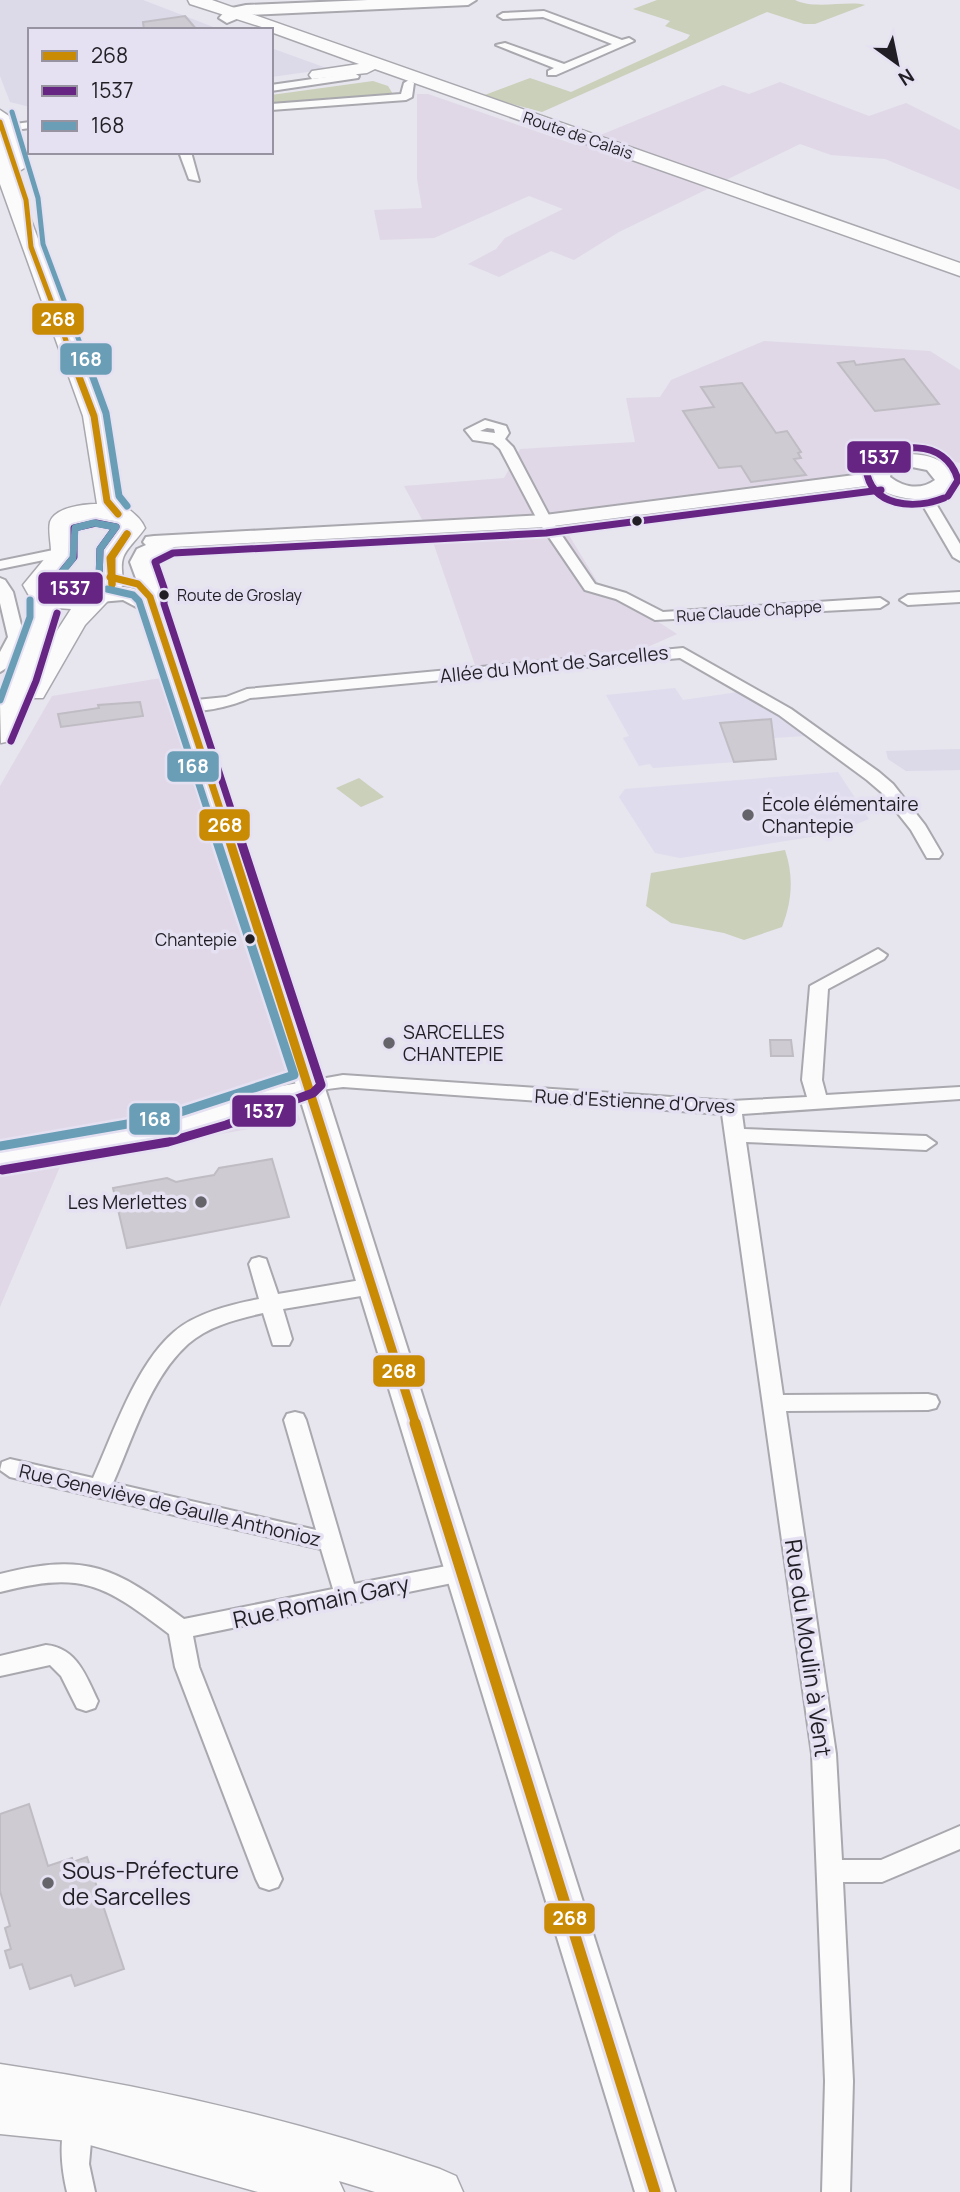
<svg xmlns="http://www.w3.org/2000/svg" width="960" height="2192" font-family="Manrope,sans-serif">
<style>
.commercial{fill:#e0d8e7}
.industrial{fill:#dcd9e9}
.built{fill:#dfdced}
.green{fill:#cad0ba}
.building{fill:#ceccd2;stroke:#bfbcc3;stroke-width:2}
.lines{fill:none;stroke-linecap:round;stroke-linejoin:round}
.street-casing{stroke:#a9a8ae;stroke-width:4}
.secondary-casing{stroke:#a9a8ae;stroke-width:4}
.primary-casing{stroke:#a9a8ae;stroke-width:3}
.street{fill:#fbfbfc;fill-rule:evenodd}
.secondary{fill:#fbfbfc;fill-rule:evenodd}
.primary{fill:#fbfbfc;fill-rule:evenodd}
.bus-1-far3-casing{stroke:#e5e1f2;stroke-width:9}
.bus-1-far2-casing{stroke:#e5e1f2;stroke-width:11}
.bus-1-far1-casing{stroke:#e5e1f2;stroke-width:14}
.bus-1-casing{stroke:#e5e1f2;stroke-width:17}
.bus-2-far1-casing{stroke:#e5e1f2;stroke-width:11}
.bus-2-casing{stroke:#e5e1f2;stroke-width:14}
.bus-3-far2-casing{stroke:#e5e1f2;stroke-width:9}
.bus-3-far1-casing{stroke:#e5e1f2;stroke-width:11}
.bus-3-casing{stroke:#e5e1f2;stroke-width:14}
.bus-1-far3{stroke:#c98a04;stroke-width:5}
.bus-1-far2{stroke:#c98a04;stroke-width:7}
.bus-1-far1{stroke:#c98a04;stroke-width:9}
.bus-1{stroke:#c98a04;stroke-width:11}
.bus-2-far1{stroke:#662483;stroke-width:7}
.bus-2{stroke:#662483;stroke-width:9}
.bus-3-far2{stroke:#6a9eb6;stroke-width:5}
.bus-3-far1{stroke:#6a9eb6;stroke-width:7}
.bus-3{stroke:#6a9eb6;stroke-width:9}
.bus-dot{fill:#211f25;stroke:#e5e1f2;stroke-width:2.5}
.poi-dot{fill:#66646b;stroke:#e5e1f2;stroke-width:2.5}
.labels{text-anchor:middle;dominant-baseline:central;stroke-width:7;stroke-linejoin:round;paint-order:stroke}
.far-street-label{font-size:16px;fill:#211f25;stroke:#e5e1f2}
.far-bus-label{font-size:16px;fill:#211f25;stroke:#e5e1f2;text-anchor:start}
.bus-label{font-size:17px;fill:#211f25;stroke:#e5e1f2;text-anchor:end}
.street-label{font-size:19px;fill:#211f25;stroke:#e5e1f2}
.poi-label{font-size:19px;fill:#211f25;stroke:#e5e1f2;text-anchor:start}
.near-street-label{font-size:23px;fill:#211f25;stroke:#e5e1f2}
.near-poi-label{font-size:23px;fill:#211f25;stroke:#e5e1f2;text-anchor:start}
.line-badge{stroke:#e5e1f2;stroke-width:2.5}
.badge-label{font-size:19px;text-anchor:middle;font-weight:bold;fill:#fff}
</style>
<rect width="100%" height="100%" fill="#e7e5ee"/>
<!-- commercial -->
<g class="commercial">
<polygon points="780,82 869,116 906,103 960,130 960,190 885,159 831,155 800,144 619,232 574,260 551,251 499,277 468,264 496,249 505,238 563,209 529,196 434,238 380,240 374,210 422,208 417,179 417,94 428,94 576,145 723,85 749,94"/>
<polygon points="764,341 930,351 960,370 960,463 923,455 884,458 861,473 564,527 598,583 677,634 625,657 476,668 431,536 404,486 504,478 520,449 635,442 626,398 660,397 671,380"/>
<polygon points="167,677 300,1120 62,1162 0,1307 0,786 52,696"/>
</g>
<!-- industrial -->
<g class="industrial">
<polygon points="0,0 143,0 221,30 30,30 30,107 10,102 0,76"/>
<polygon points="271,48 329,69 271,77"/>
<polygon points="960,749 960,770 906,771 888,759 886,751"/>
</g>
<!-- built -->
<g class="built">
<polygon points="675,688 683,700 738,692 804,732 805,736 774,738 776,759 653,768 650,764 639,766 623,738 629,736 606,695"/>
<polygon points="838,772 869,819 835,833 680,858 655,853 619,797 625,789"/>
</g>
<!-- green -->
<g class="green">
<path d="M657,0H795C814,10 849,0 865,5L815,24H804L767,12L542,112L482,96L530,78L571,92L687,39L690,35L665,26L670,21L633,9Z"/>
<polygon points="373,81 388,86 394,96 271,106 271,95"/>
<polygon points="359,778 384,797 361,807 336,788"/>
<path d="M785,850C794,877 792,901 782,927L744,940L724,933L671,923L646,906L651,873Z"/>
</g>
<!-- building -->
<g class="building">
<polygon points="185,16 197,30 144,30 143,22"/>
<polygon points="904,359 939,404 875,411 838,363 854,361 856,365"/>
<polygon points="742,383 776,433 787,431 801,452 798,453 801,458 794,459 806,475 751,482 741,466 719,468 683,411 714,407 701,387"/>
<polygon points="140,702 143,716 61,727 58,714 99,708 98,705"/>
<polygon points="771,719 776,759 734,762 720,723"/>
<polygon points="770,1040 791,1040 793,1056 771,1056"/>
<polygon points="272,1159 289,1217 127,1248 113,1188 167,1178 176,1182 191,1179 214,1175 219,1168"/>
<polygon points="29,1804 48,1866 72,1858 73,1862 87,1857 124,1969 75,1986 71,1975 30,1989 22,1964 10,1968 5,1951 11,1949 5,1928 10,1926 0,1891 0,1814"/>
</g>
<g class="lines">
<defs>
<g id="street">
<polygon points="544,11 622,40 629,38 634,41 556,75 548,75 548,71 554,68 496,45 505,43 564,64 612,44 543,17 503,19 498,16 503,13"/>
<polygon points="354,73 359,76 358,78 271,91 271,85"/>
<polygon points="409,80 414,83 412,97 406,100 271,110 271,104 401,94 404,83"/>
<polygon points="30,122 30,128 0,132 0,126"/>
<polygon points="179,152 191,152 199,181 189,179"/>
<path d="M485,420L506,426L509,433L505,439L513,447L552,521L595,584L626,593L663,612L880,598L888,603L880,608L655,620L616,599L585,590L538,521L500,449L493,443L473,440L465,430ZM487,428L494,429L495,433L480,431Z"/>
<polygon points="922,488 929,492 960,544 960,561 953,557 915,492"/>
<polygon points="63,548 68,549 68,555 0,569 0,561"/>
<polygon points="0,578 5,580 13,592 24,637 8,667 0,672 0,652 8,637 0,603"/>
<polygon points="960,592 960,602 908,605 900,600 908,595"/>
<path d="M683,648L791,709L879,772L893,784L925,825L942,854L939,858H927L911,830L881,792L867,780L779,715L680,658L250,698C235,705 190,718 178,706L186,701L226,697L247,689Z"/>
<path d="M878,949L887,955L884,959L828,989L822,1080L826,1095L960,1087V1099L742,1114L744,1129L926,1136L936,1143L926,1150L746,1142L783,1395L928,1394L936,1396L939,1402L936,1408L928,1410L786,1411L836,1754L842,1860H881L960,1826V1849L882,1882H843L853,2081L850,2192H822L825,2081L812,1754L722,1114L343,1087C282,1093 228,1121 168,1136C113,1150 56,1156 0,1165V1151L148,1127L276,1087L343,1075L731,1101L807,1097L802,1080L810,986Z"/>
<path d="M259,1257L266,1259L278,1294L373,1278L380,1281L383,1286L380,1291L373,1294L283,1309L292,1339L289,1345H273L263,1313C237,1319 208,1326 188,1344C150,1378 133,1438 113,1483L316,1530L284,1420L287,1414L295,1412L303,1414L306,1420L354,1584L462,1563L470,1565L474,1572L470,1579L462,1581L193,1636L199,1667L282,1879L278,1887L269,1890L260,1887L256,1879L175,1667L169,1634C103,1584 83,1571 0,1592V1574C86,1552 115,1567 184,1619L333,1589L321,1549L10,1477L0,1470L2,1462L10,1459L93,1478C113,1434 136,1364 174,1332C196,1313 230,1305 259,1299L249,1264L252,1259Z"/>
<path d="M46,1645C77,1648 86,1676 98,1701L95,1708L86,1711L77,1708L61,1676L50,1665L0,1676V1656Z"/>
<path d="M79,2107L89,2111L93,2120L89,2164L95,2192H67C61,2166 58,2136 69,2111Z"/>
</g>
<g id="secondary">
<polygon points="368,0 476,0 468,5 246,15 227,23 219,18 227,9 246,5"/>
<path d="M905,454C927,454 945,458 956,478C944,508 895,502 874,485L545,527L174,547L152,562L163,590V606L323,1082L675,2192H635L295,1082L142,610L123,600L100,602L89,595C98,583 128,585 141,592L130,562L137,549L146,545L143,542L146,537L154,536L545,515L870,473L874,464ZM907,466L927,470L935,480C920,491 903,487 890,477L891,472Z"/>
</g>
<g id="primary">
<polygon points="188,0 212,0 960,263 960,276 375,69 367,73 312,79 309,75 312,71 359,64 271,32 271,30 190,4"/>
<path d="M0,110L9,116L26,167L16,173L26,207L105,416L119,500C128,511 139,514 145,528C128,552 117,551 124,584L85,625L43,698H29L10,741L1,743L0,704L32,611V601L23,585L51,551C51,543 48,530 50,522C55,507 85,504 97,504L83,416L0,184ZM96,518L114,521L121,527C102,544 95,558 99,583L80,594L51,591L48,586L75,552L74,525ZM57,608L71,609L46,648L58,611Z"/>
<path d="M0,2064C151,2086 296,2120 440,2169L456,2176L463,2192H375L339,2181L344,2192H258L79,2142L0,2134Z"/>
</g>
</defs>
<!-- street casing -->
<use href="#street" class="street-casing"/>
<!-- secondary casing -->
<use href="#secondary" class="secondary-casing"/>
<!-- primary casing -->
<use href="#primary" class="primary-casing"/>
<!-- street -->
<use href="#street" class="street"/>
<!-- secondary -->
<use href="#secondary" class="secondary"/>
<!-- primary -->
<use href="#primary" class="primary"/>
<defs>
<polyline id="bus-1-far3" points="0,122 26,200 31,247 74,362"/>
<g id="bus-1-far2">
<polyline points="73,361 94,416 107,501 118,514"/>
<polyline points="110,577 138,584 150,597 226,827"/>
<polyline points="112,584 112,557 127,534"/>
<polyline points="112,584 110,558 127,534"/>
</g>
<polyline id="bus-1-far1" points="225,826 416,1425"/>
<polyline id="bus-1" points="415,1423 655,2192"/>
<g id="bus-2-far1">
<path d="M944,498C914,510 871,507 866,469C892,441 946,437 958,480L948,496"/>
<polygon points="96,523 116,527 100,549 99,581 78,589 50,586 74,557 74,528"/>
<polyline points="11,741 36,681 57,613"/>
<polyline points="237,827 164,604 164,588 155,562 173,553 546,533 881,490"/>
</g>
<polyline id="bus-2" points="2,1170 168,1142 226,1125 313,1093 321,1085 236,826"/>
<polyline id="bus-3-far2" points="12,112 38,198 43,244 87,362"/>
<g id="bus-3-far1">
<polyline points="87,361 106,413 119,496 127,506"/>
<polygon points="94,523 116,527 100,549 99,580 76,589 51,586 73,558 75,528"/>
<polyline points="107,589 133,595 139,601 213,827"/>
<polyline points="0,700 30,617 30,600"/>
</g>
<polyline id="bus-3" points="0,1146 162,1118 294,1075 212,826"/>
</defs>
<!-- bus-1-far3 casing -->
<use href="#bus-1-far3" class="bus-1-far3-casing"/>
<!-- bus-1-far2 casing -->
<use href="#bus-1-far2" class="bus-1-far2-casing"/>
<!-- bus-1-far1 casing -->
<use href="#bus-1-far1" class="bus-1-far1-casing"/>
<!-- bus-1 casing -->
<use href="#bus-1" class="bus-1-casing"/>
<!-- bus-2-far1 casing -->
<use href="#bus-2-far1" class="bus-2-far1-casing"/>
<!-- bus-2 casing -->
<use href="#bus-2" class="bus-2-casing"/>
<!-- bus-3-far2 casing -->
<use href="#bus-3-far2" class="bus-3-far2-casing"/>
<!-- bus-3-far1 casing -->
<use href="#bus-3-far1" class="bus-3-far1-casing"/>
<!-- bus-3 casing -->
<use href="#bus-3" class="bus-3-casing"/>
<!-- bus-1-far3 -->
<use href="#bus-1-far3" class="bus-1-far3"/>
<!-- bus-1-far2 -->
<use href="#bus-1-far2" class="bus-1-far2"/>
<!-- bus-1-far1 -->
<use href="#bus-1-far1" class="bus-1-far1"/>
<!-- bus-1 -->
<use href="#bus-1" class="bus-1"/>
<!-- bus-2-far1 -->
<use href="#bus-2-far1" class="bus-2-far1"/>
<!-- bus-2 -->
<use href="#bus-2" class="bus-2"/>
<!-- bus-3-far2 -->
<use href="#bus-3-far2" class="bus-3-far2"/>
<!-- bus-3-far1 -->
<use href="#bus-3-far1" class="bus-3-far1"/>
<!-- bus-3 -->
<use href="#bus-3" class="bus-3"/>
</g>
<!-- markers -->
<g class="bus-dot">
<circle cx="637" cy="521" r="6"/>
<circle cx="164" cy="595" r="6"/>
<circle cx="250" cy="939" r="6"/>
</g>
<g class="poi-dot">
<circle cx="748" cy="815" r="7"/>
<circle cx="389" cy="1043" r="7"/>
<circle cx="201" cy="1202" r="7"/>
<circle cx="48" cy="1883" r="7"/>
</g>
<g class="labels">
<!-- far-street labels -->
<g class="far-street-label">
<text transform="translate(578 135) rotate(19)">Route de Calais</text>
<text transform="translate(749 611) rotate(-4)">Rue Claude Chappe</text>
</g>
<!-- far-bus labels -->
<g class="far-bus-label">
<text x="177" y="595">Route de Groslay</text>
</g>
<!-- bus labels -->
<g class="bus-label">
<text x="237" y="939">Chantepie</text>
</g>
<!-- street labels -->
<g class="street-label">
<text transform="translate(554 664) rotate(-6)">Allée du Mont de Sarcelles</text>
<text transform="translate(635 1101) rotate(3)">Rue d'Estienne d'Orves</text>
<text transform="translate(170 1505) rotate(13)">Rue Geneviève de Gaulle Anthonioz</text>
</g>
<!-- poi labels -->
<g class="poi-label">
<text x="762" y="804">École élémentaire<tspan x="762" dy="22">Chantepie</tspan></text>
<text x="403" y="1032">SARCELLES<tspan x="403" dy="22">CHANTEPIE</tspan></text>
<text x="187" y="1202" text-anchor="end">Les Merlettes</text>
</g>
<!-- near-street labels -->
<g class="near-street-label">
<text transform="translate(321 1601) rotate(-12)">Rue Romain Gary</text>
<text transform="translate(809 1648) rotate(82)">Rue du Moulin à Vent</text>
</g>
<!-- near-poi labels -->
<g class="near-poi-label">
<text x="62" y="1870">Sous-Préfecture<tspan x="62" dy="26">de Sarcelles</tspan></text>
</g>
</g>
<g class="line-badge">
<rect x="31" y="302" width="54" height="34" rx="7" fill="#c98a04"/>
<rect x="59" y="342" width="54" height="34" rx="7" fill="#6a9eb6"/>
<rect x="846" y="440" width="66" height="34" rx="7" fill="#662483"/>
<rect x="37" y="571" width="67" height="34" rx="7" fill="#662483"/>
<rect x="166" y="750" width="54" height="33" rx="7" fill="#6a9eb6"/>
<rect x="198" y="808" width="53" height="34" rx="7" fill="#c98a04"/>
<rect x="231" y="1094" width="66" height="34" rx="7" fill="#662483"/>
<rect x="128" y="1102" width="53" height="34" rx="7" fill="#6a9eb6"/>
<rect x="372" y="1354" width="54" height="34" rx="7" fill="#c98a04"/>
<rect x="543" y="1902" width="53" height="33" rx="7" fill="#c98a04"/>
</g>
<g class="badge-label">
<text x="58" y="326">268</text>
<text x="86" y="366">168</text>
<text x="879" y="464">1537</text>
<text x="70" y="595">1537</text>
<text x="193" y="773">168</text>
<text x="225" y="832">268</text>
<text x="264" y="1118">1537</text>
<text x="155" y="1126">168</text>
<text x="399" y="1378">268</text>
<text x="570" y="1925">268</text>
</g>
<!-- legend -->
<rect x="28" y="28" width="245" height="126" fill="#e5e1f2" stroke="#9793a0" stroke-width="2"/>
<rect x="42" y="51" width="35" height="10" fill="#c98a04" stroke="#9793a0" stroke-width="2"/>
<text x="91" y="63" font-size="21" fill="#211f25">268</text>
<rect x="42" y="86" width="35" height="10" fill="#662483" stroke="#9793a0" stroke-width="2"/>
<text x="91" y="98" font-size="21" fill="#211f25">1537</text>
<rect x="42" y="121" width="35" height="10" fill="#6a9eb6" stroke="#9793a0" stroke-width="2"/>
<text x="91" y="133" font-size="21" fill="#211f25">168</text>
<!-- north arrow -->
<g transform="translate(897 63) rotate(147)" stroke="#e5e1f2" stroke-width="5" paint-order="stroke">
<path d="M0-5L12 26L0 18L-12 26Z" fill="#211f25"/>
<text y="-10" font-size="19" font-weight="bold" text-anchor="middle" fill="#211f25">N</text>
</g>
</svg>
